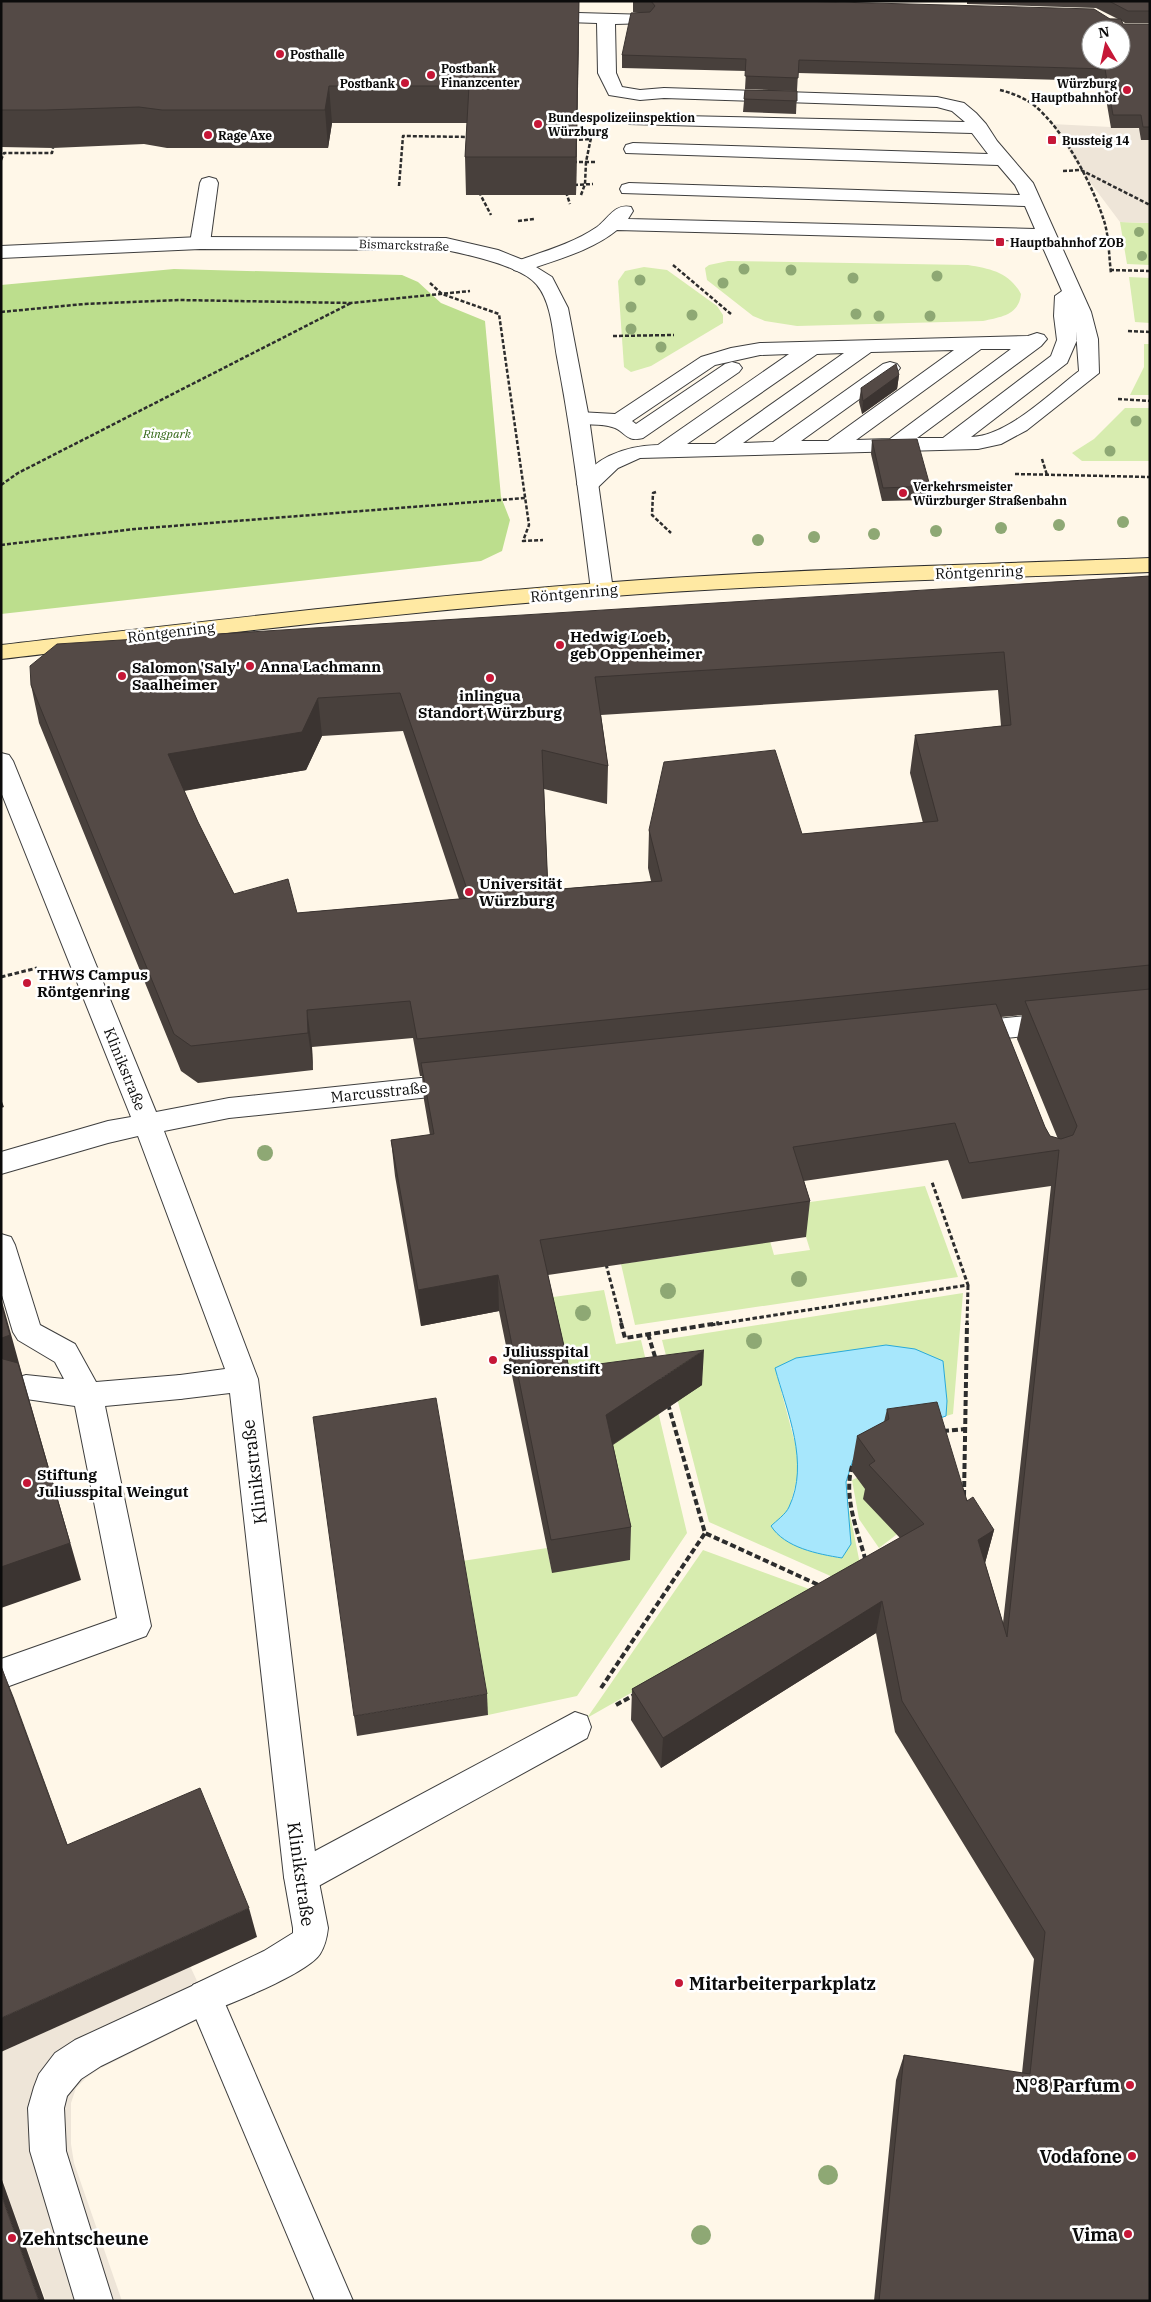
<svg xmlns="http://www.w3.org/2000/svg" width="1151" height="2302" font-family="'IBM Plex Serif',serif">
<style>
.green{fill:#d7ecaf}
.forest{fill:#bcde8d}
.plaza{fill:#eee5d8}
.water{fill:#a7e7fc;stroke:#28aad9}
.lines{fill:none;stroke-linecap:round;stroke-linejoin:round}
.service-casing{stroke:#3e3e3e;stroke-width:2}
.pedestrian-casing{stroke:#3e3e3e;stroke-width:2}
.minor-casing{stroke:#3e3e3e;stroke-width:2}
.secondary-casing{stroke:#2d2d2d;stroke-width:2}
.path-far2{stroke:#2d2d2d;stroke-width:2.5;stroke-dasharray:4 2;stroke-linecap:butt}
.path-far1{stroke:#2d2d2d;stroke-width:3;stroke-dasharray:4.5 2.5;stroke-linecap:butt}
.path{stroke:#2d2d2d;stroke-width:4;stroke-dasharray:6 3;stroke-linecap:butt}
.service{fill:#fff;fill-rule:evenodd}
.pedestrian{fill:#fff;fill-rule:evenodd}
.minor{fill:#fff;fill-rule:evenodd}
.secondary{fill:#ffe9a3;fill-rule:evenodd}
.tree{fill:#8ea874}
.wall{fill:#48403c;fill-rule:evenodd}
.shaded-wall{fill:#3b3431}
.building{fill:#544a46;stroke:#3b3431;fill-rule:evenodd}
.poi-dot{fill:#c61737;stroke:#fff;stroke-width:2}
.labels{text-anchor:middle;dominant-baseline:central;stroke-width:5;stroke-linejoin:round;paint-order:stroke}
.far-poi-label{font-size:12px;font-weight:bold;fill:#0b0b0b;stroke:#fff;text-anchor:start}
.far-street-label{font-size:12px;fill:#0b0b0b;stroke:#fff}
.far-park-label{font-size:12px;font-style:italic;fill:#326716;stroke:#fff}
.street-label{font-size:15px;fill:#0b0b0b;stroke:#fff}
.poi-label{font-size:15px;font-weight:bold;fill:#0b0b0b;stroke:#fff;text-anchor:start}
.near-street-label{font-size:18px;fill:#0b0b0b;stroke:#fff}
.near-poi-label{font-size:18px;font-weight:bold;fill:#0b0b0b;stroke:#fff;text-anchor:end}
</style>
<rect width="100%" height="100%" fill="#fff7e8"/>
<!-- green -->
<g class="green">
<polygon points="1120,222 1150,223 1150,265 1127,264"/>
<path d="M728,261L968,265C991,269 1009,272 1021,294C1019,315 1001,317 983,321L797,326L765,321L753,316L707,280L705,268L709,265Z"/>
<polygon points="644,267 667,270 717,306 723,315 723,323 651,366 631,372 624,367 618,281 625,271"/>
<polygon points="1129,277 1150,278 1150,323 1135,322"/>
<polygon points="1144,344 1150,344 1150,395 1130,395 1144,367"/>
<polygon points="1125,408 1150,408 1150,461 1082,461 1072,453 1094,439"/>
<polygon points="925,1186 958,1277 635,1325 621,1264 706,1252 766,1227 774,1255 810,1250 796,1204"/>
<polygon points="604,1290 616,1344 641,1340 687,1533 577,1696 488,1715 462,1561 547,1548 552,1572 569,1487 546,1298"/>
<polygon points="963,1293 953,1414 946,1416 947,1401 943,1361 775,1368 799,1458 797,1479 789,1509 851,1544 846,1495 860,1564 835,1578 709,1522 662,1340"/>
<polygon points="947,1438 939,1502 879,1548 859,1519 852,1480"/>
<polygon points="703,1550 812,1590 587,1718"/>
</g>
<!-- forest -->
<polygon class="forest" points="174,269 402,275 418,282 441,303 485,321 501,497 510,520 502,551 481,561 1,614 1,285"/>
<!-- plaza -->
<g class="plaza">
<polygon points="1052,124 1150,129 1150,223 1120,222 1081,170"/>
<polygon points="190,1966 212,2013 99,2069 86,2078 76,2088 71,2103 71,2144 74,2163 122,2301 46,2301 1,2176 1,2052"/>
</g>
<!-- water -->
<path class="water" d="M886,1345L915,1349L943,1361L947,1401L946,1416L922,1424L853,1460L846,1482L851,1544L842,1558C818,1554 785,1548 771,1526C776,1521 786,1514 789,1507C810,1463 787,1412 775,1368L796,1358Z"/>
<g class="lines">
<defs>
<g id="service">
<path d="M542,12L650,15L653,19L650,23L615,24L616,73L622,87L640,90L664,88L937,97L964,103L976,113L986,124L997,141L1033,183L1091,312L1098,339L1099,373L1027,430L1001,444L978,449L640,458L618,468L596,489L588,491L580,489L577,484C596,456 626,446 658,445L789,354L760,355L715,365L632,421L636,424L725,364L732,362L739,364L742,368L739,372L643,438C625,443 625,430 612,427C599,423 585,426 572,422L569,418L572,414L579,412L615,414L701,357L731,348L760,343L1028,336L1037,333L1044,335L1047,339L1041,346L917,438H943L1051,356L1057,340L1054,316L1055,296L1062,291L1040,241L617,230C591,251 558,259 528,270L521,272L514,270L511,266L514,262C542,252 572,244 597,227C608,219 615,203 631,207L633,211L628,219L1035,229L1025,206L622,193L620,189L622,185L629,183L1020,195L1015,185L998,165L626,153L624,149L626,145L633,143L988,154L972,133L629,124L626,120L629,116L635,115L965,122L952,111L937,107L664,98L640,100L609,95L598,73L597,23L536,21L533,17L536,13ZM1076,331L1079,371C1050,393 1008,436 971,437L1067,363L1077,340ZM981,349H1011L890,439L856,440ZM954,350L828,441H801L897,372L900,368L897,364L890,362L883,364L773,442L743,443L871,352ZM844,353L715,444H687L817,354Z"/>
<polygon points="209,177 216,179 218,183 210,243 207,247 200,249 193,247 190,243 200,183 202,179"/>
<polygon points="1,1234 11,1237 15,1245 40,1325 75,1344 96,1382 180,1375 190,1378 195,1387 190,1396 180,1399 105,1406 151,1626 146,1636 1,1689 1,1659 117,1618 75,1406 26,1399 16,1396 11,1387 16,1378 26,1375 64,1379 55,1362 18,1340 13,1332 1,1292"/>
<polygon points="575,1712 587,1716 591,1727 587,1738 313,1889 301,1893 289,1889 284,1877 289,1865"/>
<polygon points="205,1980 217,1985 353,2301 315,2301 187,1997 193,1985"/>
</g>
<polygon id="pedestrian" points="205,1980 217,1985 223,1997 217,2009 101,2066 81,2079 67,2096 64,2108 66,2151 113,2301 75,2301 30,2151 28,2108 34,2087 39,2074 55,2053 75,2040"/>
<g id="minor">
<path d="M200,237L446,238L498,250L528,262L552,277L568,308L589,418L613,590L610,595L602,597L594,595L591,590C581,512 572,434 557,357C553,335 552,303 537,285C522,266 469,255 446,250L200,249L1,258V246Z"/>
<path d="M1,753L9,755L13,761L156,1112L229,1098L459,1074L469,1077L472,1084L469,1091L459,1094L229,1118L164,1131L258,1379L318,1877L328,1928C327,1937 325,1946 320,1954C307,1974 229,2004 205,2014L193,2009L187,1997L193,1985L264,1951L293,1933V1928L284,1877L230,1393L180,1399L170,1396L165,1387L170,1378L180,1375L225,1369L138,1136L108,1143L1,1174V1152L108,1121L131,1117L1,792Z"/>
<polygon points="1056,1013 1065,1016 1069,1023 1065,1030 1056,1033 967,1042 958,1039 954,1032 958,1025 967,1022"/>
</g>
<path id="secondary" d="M1150,558V572C967,579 783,583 600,597C400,612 201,636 1,659V645C201,622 400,598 600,583C783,569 967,565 1150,558Z"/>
</defs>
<!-- service casing -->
<use href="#service" class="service-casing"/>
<!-- pedestrian casing -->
<use href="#pedestrian" class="pedestrian-casing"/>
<!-- minor casing -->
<use href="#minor" class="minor-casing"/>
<!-- secondary casing -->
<use href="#secondary" class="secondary-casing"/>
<!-- path-far2 -->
<g class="path-far2">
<path d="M1000,90C1012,93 1025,98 1035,106C1064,130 1094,187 1105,224C1109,239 1109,257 1111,273"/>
<polyline points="575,118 592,119"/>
<polyline points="573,140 592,139"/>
<polyline points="1,160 4,153 52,153 53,148"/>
<polyline points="573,162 597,162"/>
<polyline points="1063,171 1081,170 1150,205"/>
<polyline points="574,185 593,184"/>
<polyline points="399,186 403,136 470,137"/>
<polyline points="479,192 491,215"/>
<polyline points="566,192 570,204"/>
<polyline points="581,195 585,184 586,162 594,123"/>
<polyline points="518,221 534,219"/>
<polyline points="673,265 731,314"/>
<polyline points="1110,270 1150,271"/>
<polyline points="430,283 442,294 499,314 529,525 523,541 543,540"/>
<polyline points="1,312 84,304 179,300 351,303 470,291"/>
<polyline points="1128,331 1150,332"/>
<polyline points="613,336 674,335"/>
<polyline points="1118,399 1150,401"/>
<polyline points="1042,459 1047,475"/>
<polyline points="1015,474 1150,477"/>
<polyline points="1,485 18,473 351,303"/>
<polyline points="656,492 653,493 652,515 671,533"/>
<polyline points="1,545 135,529 525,498"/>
</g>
<!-- path-far1 -->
<g class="path-far1">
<polyline points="1,977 37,968"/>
<polyline points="606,1264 622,1325"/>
<polyline points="711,1325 968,1285 932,1182"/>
<polyline points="967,1325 968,1285"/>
</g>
<!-- path -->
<g class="path">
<polyline points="621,1323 625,1338 719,1323"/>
<polyline points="648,1334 656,1360"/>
<polyline points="668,1404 705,1533 821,1586"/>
<polyline points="943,1431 966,1429"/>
<path d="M852,1466C843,1498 858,1531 866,1562"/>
<polyline points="964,1496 967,1323"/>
<polyline points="601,1688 705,1533"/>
<polyline points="616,1705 634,1695"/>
</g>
<!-- service -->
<use href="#service" class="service"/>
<!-- pedestrian -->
<use href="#pedestrian" class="pedestrian"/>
<!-- minor -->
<use href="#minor" class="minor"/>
<!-- secondary -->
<use href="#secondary" class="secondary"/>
</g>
<!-- trees -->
<g class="tree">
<circle cx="1139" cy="232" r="5"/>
<circle cx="1142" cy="256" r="5"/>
<circle cx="744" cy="269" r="5.5"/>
<circle cx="791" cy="270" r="5.5"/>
<circle cx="937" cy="276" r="5.5"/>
<circle cx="853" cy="278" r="5.5"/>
<circle cx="640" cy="280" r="5.5"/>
<circle cx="723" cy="283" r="5.5"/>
<circle cx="631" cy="307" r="5.5"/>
<circle cx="856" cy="314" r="5.5"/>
<circle cx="692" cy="315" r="5.5"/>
<circle cx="879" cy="316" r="5.5"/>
<circle cx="930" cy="316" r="5.5"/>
<circle cx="631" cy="329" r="5.5"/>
<circle cx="661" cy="347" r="5.5"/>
<circle cx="1136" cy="421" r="5.5"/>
<circle cx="1110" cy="451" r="5.5"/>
<circle cx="1123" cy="522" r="6"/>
<circle cx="1059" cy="525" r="6"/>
<circle cx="1001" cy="528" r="6"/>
<circle cx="936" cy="531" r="6"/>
<circle cx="874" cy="534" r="6"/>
<circle cx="814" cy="537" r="6"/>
<circle cx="758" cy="540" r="6"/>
<circle cx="265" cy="1153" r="8"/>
<circle cx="799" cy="1279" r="8"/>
<circle cx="668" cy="1291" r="8"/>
<circle cx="583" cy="1313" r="8"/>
<circle cx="754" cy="1341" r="8"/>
<circle cx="828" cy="2175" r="10"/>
<circle cx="701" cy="2235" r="10"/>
</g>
<!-- wall -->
<g class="wall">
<polygon points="1,1 579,1 576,195 466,195 465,157 467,123 332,123 328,148 167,148 144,144 53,148 1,147"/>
<polygon points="633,1 799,1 1118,19 1096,8 967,4 967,1 1150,1 1150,23 1125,23 1122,21 1123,24 1150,24 1150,140 1141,140 1139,128 1111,128 1103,81 798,73 797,91 745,89 746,71 622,68 622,55 641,13 633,12"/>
<polygon points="745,90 797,91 796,114 743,112"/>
<polygon points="899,375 897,389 862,414 859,402 861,388"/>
<polygon points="872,440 930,486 929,500 882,501 871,454"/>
<path d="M1150,576V2301H874L896,2080L904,2055L1022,2073L1034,1959L895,1732L876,1633L661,1768L631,1720L632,1689L900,1538L863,1499L865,1489L851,1470L857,1436L884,1422L887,1409L994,1530L985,1563L1003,1623L1051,1186L962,1199L948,1160L804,1181L810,1201L806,1237L548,1275L569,1368L702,1385L613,1445L631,1527L630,1560L552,1573L499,1311L421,1326L395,1176L391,1140L430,1135L424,1100L422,1076H420L413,1038L312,1047L313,1070L198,1083L181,1071L39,723L31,685ZM998,690L1001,726L915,735L910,773L923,823L802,834L649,830L648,868L651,881L548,890L544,789L607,804L608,766L601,715ZM403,731L459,899L297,913L234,894L198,822L184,791L306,770L322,736ZM1022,1015L1017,1039L1058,1139L1050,1136L1045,1127L1001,1017Z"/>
<polygon points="487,1694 488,1715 357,1736 354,1716"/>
</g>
<!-- shaded-wall -->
<g class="shaded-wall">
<polygon points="579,1 579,36 576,195 576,157"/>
<polygon points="329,86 332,123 328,148 325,110"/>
<polygon points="899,375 897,389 862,414 863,401"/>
<polygon points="318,698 322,736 306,770 175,792 168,754"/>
<polygon points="307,1010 312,1047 313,1070 308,1033"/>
<polygon points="1,1099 4,1107 1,1108"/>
<polygon points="498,1275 499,1311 421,1326 418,1290"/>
<polygon points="1,1298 22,1374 30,1402 81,1580 1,1608"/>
<polygon points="704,1350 702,1385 605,1449 606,1415"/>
<polygon points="994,1530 985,1563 978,1540"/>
<polygon points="882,1601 876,1633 661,1768 663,1738"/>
<polygon points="1,1666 14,1698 79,1876 67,1845"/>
<polygon points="249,1908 257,1937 1,2052 1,2018"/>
<polygon points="1,2177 45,2301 39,2301 1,2194"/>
</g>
<!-- building -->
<g class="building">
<polygon points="1,1 579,1 576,157 465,157 469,86 329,86 325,110 162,110 139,107 46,110 1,110"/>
<path d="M651,1H799L1094,9L1110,19H1121L1123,24H1150V127H1143L1141,115H1113L1105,69L799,60L798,78L745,76L746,59L622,55L631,13L650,12L655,6ZM1091,30H1121V60H1091Z"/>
<polygon points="1109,1 1150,1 1150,11 1128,11"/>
<polygon points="745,90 797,91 797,101 744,99"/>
<polygon points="896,364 899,375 863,401 861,388"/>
<polygon points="917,439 930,486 883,488 872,440"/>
<path d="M1150,576V965L417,1039L410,1001L307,1010L308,1033L191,1046L174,1034L31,685L30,666L57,644ZM1004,652L1011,725L915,735L938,821L802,834L775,750L664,762L649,830L662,881L548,890L542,750L608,766L595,677ZM400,693L470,898L297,913L288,879L234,894L198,822L168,754L302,732L318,698Z"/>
<polygon points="1150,989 1150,2301 879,2301 904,2055 1030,2074 1045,1932 902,1701 882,1601 663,1738 632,1689 924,1524 869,1465 875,1461 857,1436 889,1419 887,1409 937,1402 967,1501 973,1497 994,1530 978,1540 1007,1637 1059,1150 969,1163 955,1123 793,1147 810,1201 540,1240 569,1368 704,1350 606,1415 631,1527 551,1540 498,1275 418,1290 391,1140 434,1134 421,1063 996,1004 1045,1127 1050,1136 1061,1139 1073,1135 1077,1126 1025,1001"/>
<polygon points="1,1303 10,1335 2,1338 1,1340"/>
<polygon points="1,1356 3,1359 18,1363 70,1543 1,1567"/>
<polygon points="436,1398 487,1694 354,1716 313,1417"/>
<polygon points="1,1666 67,1845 200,1788 249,1908 1,2018"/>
<polygon points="1,2194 39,2301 1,2301"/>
</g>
<!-- markers -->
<g class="poi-dot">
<circle cx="280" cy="54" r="5"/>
<circle cx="431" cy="75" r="5"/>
<circle cx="405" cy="83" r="5"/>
<circle cx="1127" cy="90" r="5"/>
<circle cx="538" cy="124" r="5"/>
<circle cx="208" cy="135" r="5"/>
<rect x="1047" y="135" width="10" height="10" rx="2.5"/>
<rect x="995" y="237" width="10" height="10" rx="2.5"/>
<circle cx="903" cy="493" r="5"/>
<circle cx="560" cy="645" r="5"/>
<circle cx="250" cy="666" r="5"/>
<circle cx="122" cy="676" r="5"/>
<circle cx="490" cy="678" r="5"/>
<circle cx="469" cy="892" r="5"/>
<circle cx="27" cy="983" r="5"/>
<circle cx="493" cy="1360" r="5"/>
<circle cx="27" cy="1483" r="5"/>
<circle cx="679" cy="1983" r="5"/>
<circle cx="1130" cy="2085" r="5"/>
<circle cx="1132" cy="2156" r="5"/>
<circle cx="1128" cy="2234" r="5"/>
<circle cx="12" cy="2238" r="5"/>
</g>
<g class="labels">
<!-- far-poi labels -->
<g class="far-poi-label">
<text x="290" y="54">Posthalle</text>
<text x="441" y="68">Postbank<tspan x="441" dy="14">Finanzcenter</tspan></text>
<text x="395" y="83" text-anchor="end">Postbank</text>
<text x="1117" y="83" text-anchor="end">Würzburg<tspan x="1117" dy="14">Hauptbahnhof</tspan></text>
<text x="548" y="117">Bundespolizeiinspektion<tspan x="548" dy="14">Würzburg</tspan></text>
<text x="218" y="135">Rage Axe</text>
<text x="1062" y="140">Bussteig 14</text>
<text x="1010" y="242">Hauptbahnhof ZOB</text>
<text x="913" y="486">Verkehrsmeister<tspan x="913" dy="14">Würzburger Straßenbahn</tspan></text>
</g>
<!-- far-street labels -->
<g class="far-street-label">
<text transform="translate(404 245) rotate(2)">Bismarckstraße</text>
</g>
<!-- far-park labels -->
<g class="far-park-label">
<text x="167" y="433">Ringpark</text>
</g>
<!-- street labels -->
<g class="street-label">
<text transform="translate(979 572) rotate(-2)">Röntgenring</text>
<text transform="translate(574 593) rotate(-5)">Röntgenring</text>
<text transform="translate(171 632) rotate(-7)">Röntgenring</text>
<text transform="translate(125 1069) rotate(68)">Klinikstraße</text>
<text transform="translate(379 1092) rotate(-6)">Marcusstraße</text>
</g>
<!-- poi labels -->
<g class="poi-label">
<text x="570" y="636">Hedwig Loeb,<tspan x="570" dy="17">geb Oppenheimer</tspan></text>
<text x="260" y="666">Anna Lachmann</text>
<text x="132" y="667">Salomon 'Saly'<tspan x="132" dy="17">Saalheimer</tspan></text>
<text x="490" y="695" text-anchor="middle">inlingua<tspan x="490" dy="17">Standort Würzburg</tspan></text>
<text x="479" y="883">Universität<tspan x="479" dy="17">Würzburg</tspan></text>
<text x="37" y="974">THWS Campus<tspan x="37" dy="17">Röntgenring</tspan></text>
<text x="503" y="1351">Juliusspital<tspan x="503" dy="17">Seniorenstift</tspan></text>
<text x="37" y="1474">Stiftung<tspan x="37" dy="17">Juliusspital Weingut</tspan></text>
</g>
<!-- near-street labels -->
<g class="near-street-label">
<text transform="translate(254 1472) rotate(-97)">Klinikstraße</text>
<text transform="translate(301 1874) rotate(82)">Klinikstraße</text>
</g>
<!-- near-poi labels -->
<g class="near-poi-label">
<text x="689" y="1983" text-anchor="start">Mitarbeiterparkplatz</text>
<text x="1120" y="2085">N°8 Parfum</text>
<text x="1122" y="2156">Vodafone</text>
<text x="1118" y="2234">Vima</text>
<text x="22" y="2238" text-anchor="start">Zehntscheune</text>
</g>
</g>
<!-- border -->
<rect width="1151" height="2302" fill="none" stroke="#0b0b0b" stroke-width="5"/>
<!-- north arrow -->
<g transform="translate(1106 45) rotate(351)"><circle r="24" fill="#ffffff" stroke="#9d9d9d"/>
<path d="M0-4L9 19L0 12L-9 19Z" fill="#c61737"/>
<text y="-8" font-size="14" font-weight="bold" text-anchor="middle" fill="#0b0b0b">N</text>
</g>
</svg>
